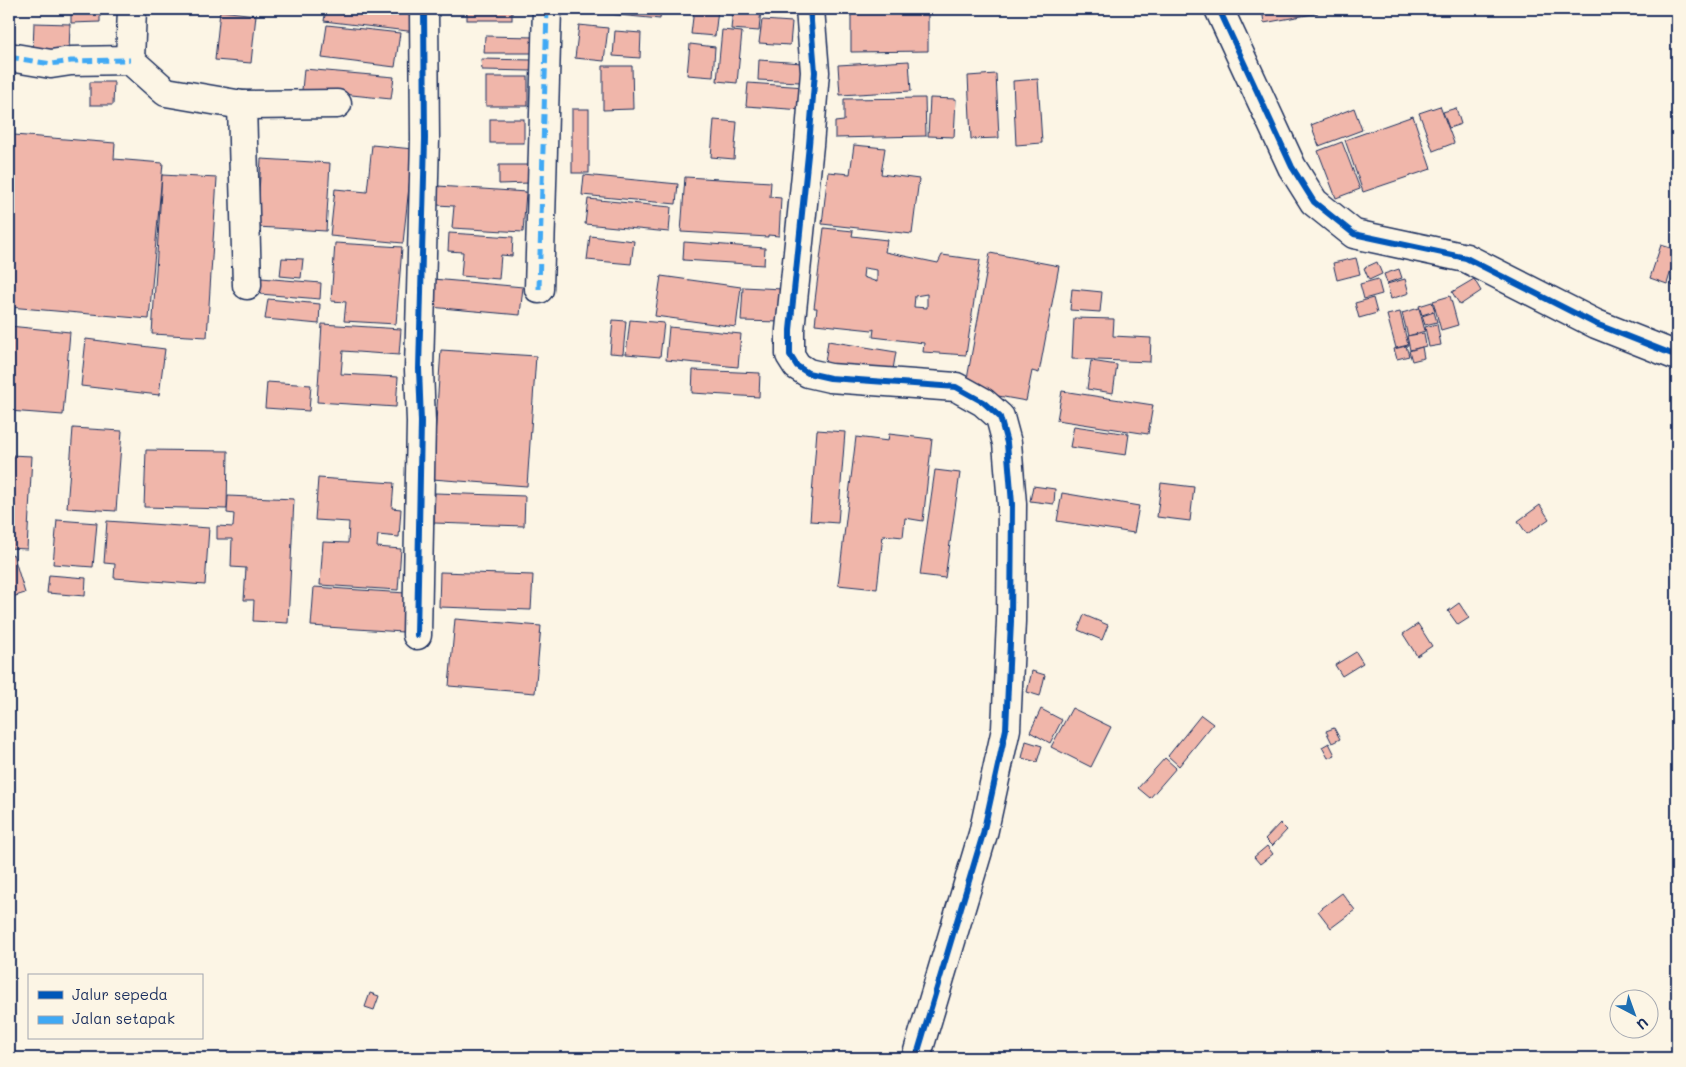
<svg xmlns="http://www.w3.org/2000/svg" width="1686" height="1067" font-family="Mali,sans-serif">
<style>
.building{fill:#f0b6aa;stroke:#1b2f5e;fill-rule:evenodd}
.lines{fill:none;stroke-linecap:round;stroke-linejoin:round}
.minor-casing{stroke:#1b2f5e;stroke-width:31}
.minor{stroke:#fcf5e5;stroke-width:28}
.quiet{stroke:#3fa9f5;stroke-width:5;stroke-dasharray:10 5;stroke-linecap:butt}
.cycleway-casing{stroke:#fcf5e5;stroke-width:9}
.cycleway{stroke:#0057b8;stroke-width:6}
</style>
<rect width="100%" height="100%" fill="#fcf5e5"/>
<filter id="ink" filterUnits="userSpaceOnUse"><feTurbulence type="fractalNoise" baseFrequency=".02" numOctaves="2"/><feDisplacementMap in="SourceGraphic" scale="10" xChannelSelector="R" yChannelSelector="G"/><feConvolveMatrix kernelMatrix="1 2 1 2 8 2 1 2 1" color-interpolation-filters="sRGB"/></filter>
<g filter="url(#ink)">
<!-- building -->
<g class="building">
<polygon points="71,9 100,9 100,22 71,23"/>
<polygon points="326,9 394,9 418,12 416,32 324,21"/>
<rect x="467" y="9" width="45" height="11"/>
<polygon points="556,9 661,9 660,19"/>
<polygon points="694,9 718,9 715,36 691,34"/>
<polygon points="733,9 761,9 759,31 731,29"/>
<polygon points="1262,9 1317,9 1318,13 1264,23"/>
<polygon points="220,11 256,15 251,63 215,60"/>
<polygon points="928,13 928,51 851,52 851,14"/>
<polygon points="762,20 792,22 790,45 759,43"/>
<polygon points="34,23 70,24 69,52 33,51"/>
<polygon points="327,25 400,33 395,67 322,58"/>
<polygon points="579,25 608,28 604,61 575,58"/>
<polygon points="722,30 742,32 737,83 717,81"/>
<polygon points="615,31 641,33 640,58 613,56"/>
<polygon points="485,36 534,37 534,53 484,53"/>
<polygon points="690,44 715,47 713,77 687,75"/>
<polygon points="481,59 532,60 532,71 482,70"/>
<polygon points="759,60 802,63 800,82 758,80"/>
<polygon points="909,61 911,91 840,95 838,65"/>
<polygon points="603,66 632,66 633,109 603,110"/>
<polygon points="304,69 394,77 391,99 302,90"/>
<polygon points="996,74 999,138 971,139 968,76"/>
<rect x="486" y="77" width="42" height="29"/>
<polygon points="1038,79 1042,143 1016,145 1013,81"/>
<polygon points="90,82 114,82 113,105 90,105"/>
<polygon points="748,83 805,87 803,110 746,106"/>
<polygon points="925,98 926,136 835,138 835,122 844,121 844,99"/>
<polygon points="930,98 956,99 954,137 928,136"/>
<polygon points="1440,106 1454,143 1433,151 1419,113"/>
<polygon points="1354,108 1362,130 1319,146 1311,125"/>
<polygon points="1456,108 1461,124 1449,128 1443,112"/>
<rect x="572" y="109" width="17" height="64"/>
<polygon points="1413,116 1431,169 1363,192 1345,140"/>
<rect x="490" y="119" width="34" height="24"/>
<polygon points="714,120 737,122 734,159 711,157"/>
<polygon points="14,135 115,143 114,159 163,163 149,319 9,307 9,156 11,156"/>
<polygon points="1342,142 1360,189 1336,198 1318,151"/>
<polygon points="372,145 413,149 403,243 330,236 335,189 367,192"/>
<polygon points="854,145 885,148 881,174 919,179 912,234 822,224 828,172 850,174"/>
<polygon points="261,159 330,163 326,231 257,227"/>
<polygon points="499,165 530,165 530,183 499,184"/>
<polygon points="162,175 217,178 207,337 152,334"/>
<polygon points="584,175 678,184 676,204 582,195"/>
<polygon points="685,177 771,182 770,197 781,198 779,236 768,235 768,237 681,232"/>
<polygon points="438,186 526,192 523,232 452,228 454,206 437,205"/>
<polygon points="588,199 671,207 669,232 585,224"/>
<path d="M824,228L853,231L852,236L887,240L885,252L938,263L942,255L980,260L966,355L923,352L924,343L873,337L874,329L872,330L815,324L817,308H814ZM864,268L877,270V282L863,277ZM927,294V308L914,307L915,296Z"/>
<polygon points="449,233 513,237 512,256 501,255 499,279 461,276 463,252 448,251"/>
<polygon points="590,236 634,241 631,264 587,260"/>
<polygon points="684,242 765,248 764,265 683,260"/>
<polygon points="335,243 402,247 396,324 344,321 346,302 331,301"/>
<polygon points="1661,245 1677,250 1667,284 1650,278"/>
<polygon points="990,253 1059,266 1039,373 1032,371 1026,401 965,390"/>
<polygon points="282,258 303,259 301,278 280,276"/>
<polygon points="1356,258 1360,274 1337,280 1333,263"/>
<polygon points="1377,262 1382,274 1369,280 1364,268"/>
<polygon points="1677,265 1677,287 1671,285"/>
<polygon points="1399,269 1402,278 1387,283 1384,274"/>
<polygon points="661,276 741,287 736,327 655,316"/>
<polygon points="261,278 321,283 320,299 260,294"/>
<polygon points="433,279 523,287 520,315 430,307"/>
<polygon points="1378,279 1382,294 1364,299 1360,284"/>
<polygon points="1405,279 1409,293 1391,299 1387,284"/>
<polygon points="1474,279 1481,291 1460,305 1452,292"/>
<polygon points="743,287 782,289 780,322 741,321"/>
<polygon points="1072,289 1102,292 1100,312 1070,310"/>
<polygon points="1450,296 1458,325 1441,330 1433,301"/>
<polygon points="1373,298 1377,313 1359,318 1355,303"/>
<polygon points="268,299 320,304 319,324 265,319"/>
<polygon points="1432,302 1435,311 1422,315 1419,306"/>
<polygon points="1419,308 1425,331 1408,336 1402,313"/>
<polygon points="1400,312 1408,345 1396,348 1387,315"/>
<polygon points="1434,312 1437,322 1425,325 1422,316"/>
<polygon points="1074,318 1114,319 1113,336 1151,338 1150,362 1072,359"/>
<polygon points="613,320 626,321 623,354 610,353"/>
<polygon points="630,320 664,323 660,357 626,354"/>
<polygon points="322,324 401,329 399,355 343,351 341,374 398,377 396,407 317,402"/>
<polygon points="1437,324 1441,345 1429,347 1425,327"/>
<polygon points="9,326 70,332 63,415 9,411"/>
<polygon points="669,327 741,334 738,367 666,360"/>
<polygon points="1424,333 1426,346 1410,350 1407,336"/>
<polygon points="86,339 165,349 159,395 81,386"/>
<polygon points="828,341 896,352 892,375 825,363"/>
<polygon points="1406,346 1409,356 1397,359 1394,349"/>
<polygon points="1422,347 1424,358 1412,361 1409,351"/>
<polygon points="441,350 536,356 527,486 432,479"/>
<polygon points="1091,361 1117,365 1113,393 1087,389"/>
<polygon points="693,370 760,373 759,397 692,393"/>
<polygon points="267,382 311,385 309,411 265,408"/>
<polygon points="1062,391 1153,405 1148,434 1057,420"/>
<polygon points="1074,426 1129,434 1126,455 1070,447"/>
<polygon points="73,428 122,431 116,511 67,508"/>
<polygon points="817,430 845,432 838,523 810,521"/>
<polygon points="889,434 932,439 923,521 905,518 903,537 883,535 877,589 838,585 856,437 888,441"/>
<polygon points="146,450 228,451 227,509 144,507"/>
<polygon points="9,455 32,456 27,549 9,548"/>
<polygon points="935,470 960,473 945,578 920,575"/>
<polygon points="318,478 394,483 392,508 401,509 399,537 378,535 377,547 401,549 398,590 320,585 323,542 348,543 349,522 315,520"/>
<polygon points="1161,483 1194,487 1190,521 1157,517"/>
<polygon points="1033,486 1055,489 1054,504 1030,501"/>
<polygon points="435,493 525,496 524,526 434,523"/>
<polygon points="1062,493 1139,506 1134,533 1057,521"/>
<polygon points="228,496 294,499 288,623 253,621 254,600 244,600 246,568 231,567 232,539 217,539 217,526 233,527 234,514 227,513"/>
<polygon points="1540,505 1549,519 1527,534 1518,521"/>
<polygon points="57,520 97,523 93,567 53,564"/>
<polygon points="107,521 209,528 205,585 114,578 115,564 104,563"/>
<polygon points="13,554 25,593 9,598 9,556"/>
<polygon points="440,572 533,575 531,610 439,607"/>
<polygon points="49,575 86,578 85,596 47,593"/>
<polygon points="314,587 406,593 403,632 311,626"/>
<polygon points="1459,603 1469,618 1458,625 1448,611"/>
<polygon points="1084,615 1108,625 1102,640 1078,630"/>
<polygon points="455,619 541,626 535,693 449,686"/>
<polygon points="1418,624 1432,646 1417,656 1403,634"/>
<polygon points="1356,652 1363,663 1342,676 1335,665"/>
<polygon points="1032,671 1045,675 1040,696 1027,692"/>
<polygon points="1072,708 1111,727 1091,767 1051,747"/>
<polygon points="1041,709 1062,720 1050,743 1030,732"/>
<polygon points="1201,715 1213,724 1179,766 1168,756"/>
<polygon points="1334,728 1340,739 1332,743 1326,731"/>
<polygon points="1026,741 1042,746 1037,762 1022,758"/>
<polygon points="1329,743 1335,755 1328,758 1322,747"/>
<polygon points="1165,758 1176,768 1150,798 1138,788"/>
<polygon points="1280,823 1287,830 1272,846 1265,839"/>
<polygon points="1267,846 1273,854 1260,864 1254,857"/>
<polygon points="1342,893 1355,910 1331,928 1318,911"/>
<polygon points="370,993 379,996 374,1010 365,1007"/>
<polygon points="995,1052 1012,1056 1012,1058 993,1058"/>
</g>
<g class="lines">
<defs>
<g id="minor">
<polyline points="132,9 130,60 166,92 242,105 337,104"/>
<polyline points="810,9 815,72 809,145 790,330 790,355 797,366 808,373 830,378 956,387 983,402 1000,417 1007,443 1012,504 1011,621 1006,729 983,834 916,1058"/>
<polyline points="1219,9 1292,167 1314,202 1354,234 1466,258 1596,324 1677,356"/>
<polyline points="9,57 51,64 71,61 130,60"/>
<polyline points="242,105 247,285"/>
<polyline points="539,289 547,9"/>
<polyline points="417,635 421,422 419,369 425,139 424,9"/>
</g>
</defs>
<!-- minor casing -->
<use href="#minor" class="minor-casing"/>
<!-- minor -->
<use href="#minor" class="minor"/>
<!-- quiet -->
<g class="quiet">
<polyline points="9,57 51,64 71,61 130,60"/>
<polyline points="539,289 547,9"/>
</g>
<defs>
<g id="cycleway">
<polyline points="810,9 815,72 809,145 790,330 790,355 797,366 808,373 830,378 956,387 983,402 1000,417 1007,443 1012,504 1011,621 1006,729 983,834 916,1058"/>
<polyline points="1219,9 1292,167 1314,202 1354,234 1466,258 1596,324 1677,356"/>
<polyline points="417,635 421,422 419,369 425,139 424,9"/>
</g>
</defs>
<!-- cycleway casing -->
<use href="#cycleway" class="cycleway-casing"/>
<!-- cycleway -->
<use href="#cycleway" class="cycleway"/>
</g>
</g>
<!-- margin -->
<rect width="1686" height="1067" fill="none" stroke="#fcf5e5" stroke-width="30"/>
<rect x="15" y="15" width="1656" height="1037" fill="none" stroke="#1b2f5e" stroke-width="2" filter="url(#ink)"/>
<!-- legend -->
<rect x="28" y="974" width="175" height="65" fill="#fcf5e5" stroke="#a2a6af"/>
<rect x="38" y="991" width="25" height="8" fill="#0057b8" stroke="#a2a6af"/>
<text x="72" y="1000" font-size="15" fill="#1b2f5e">Jalur sepeda</text>
<rect x="38" y="1016" width="25" height="8" fill="#3fa9f5" stroke="#a2a6af"/>
<text x="72" y="1024" font-size="15" fill="#1b2f5e">Jalan setapak</text>
<!-- north arrow -->
<g transform="translate(1634 1014) rotate(139)"><circle r="24" fill="#fcf5e5" stroke="#a2a6af"/>
<path d="M0-4L9 19L0 12L-9 19Z" fill="#1f6fb2"/>
<text y="-8" font-size="14" font-weight="bold" text-anchor="middle" fill="#1b2f5e">U</text>
</g>
</svg>
